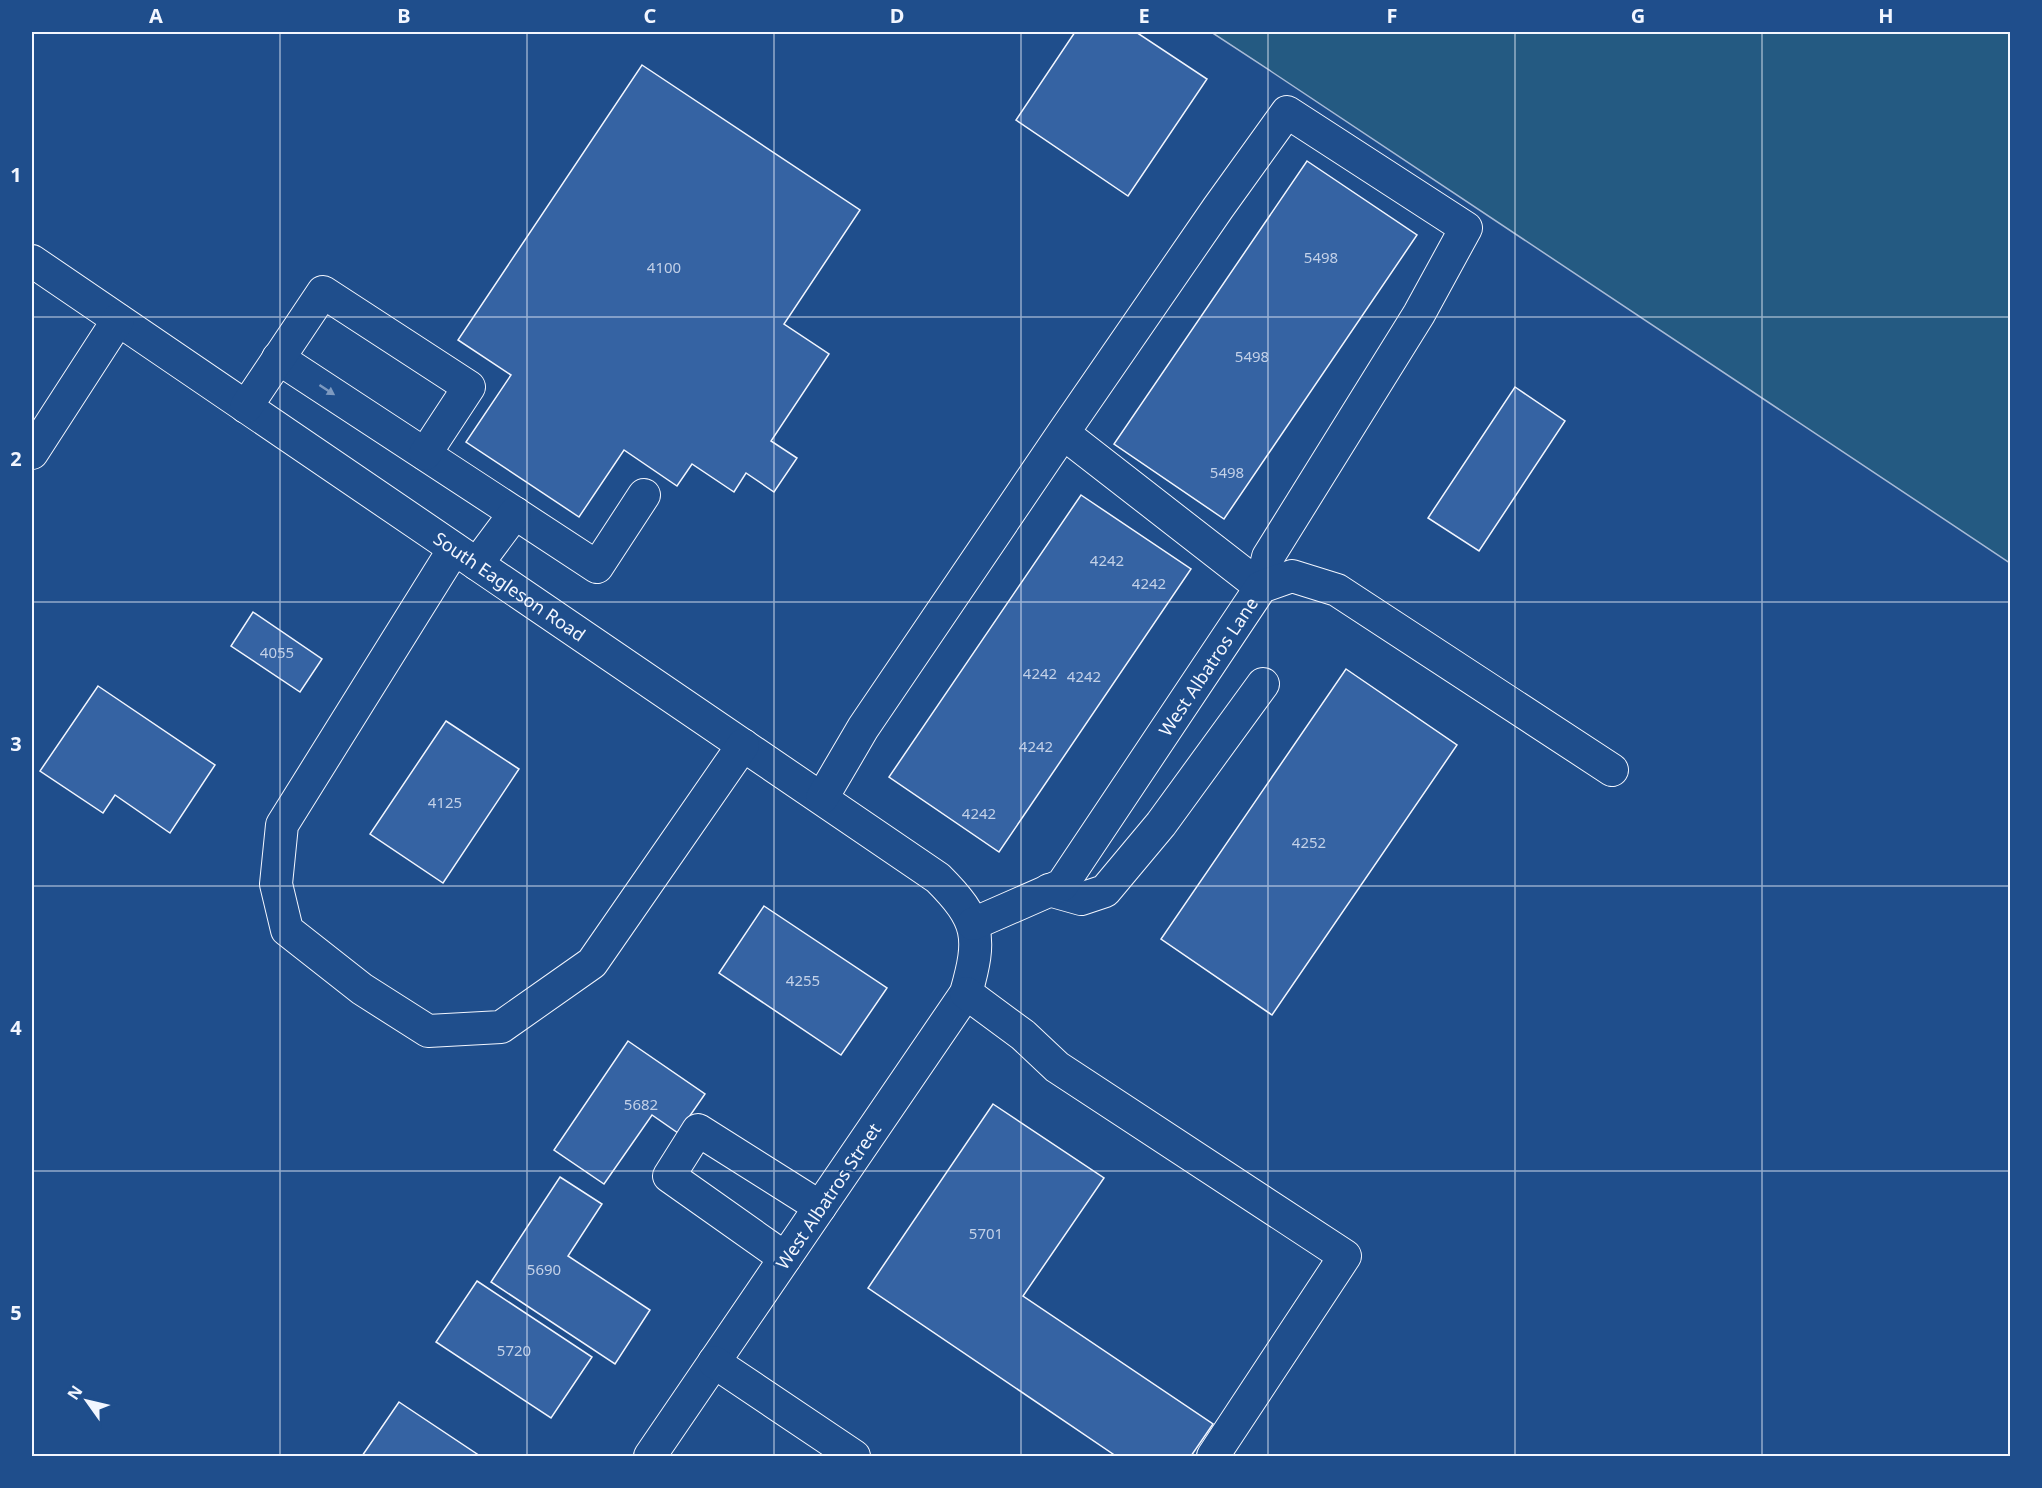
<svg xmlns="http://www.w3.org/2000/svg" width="2042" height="1488" font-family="'Noto Sans',sans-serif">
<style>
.green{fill:#245a82;stroke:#a8bbd7;stroke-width:1.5}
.building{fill:#3563a3;stroke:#f2f6ff;stroke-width:1.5}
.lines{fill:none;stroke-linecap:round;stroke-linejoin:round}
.minor-casing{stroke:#f2f6ff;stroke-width:34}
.minor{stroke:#1f4e8c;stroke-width:32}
.oneway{fill:#7e9ac0}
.grid{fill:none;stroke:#f2f6ff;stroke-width:1.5;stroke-opacity:0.55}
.labels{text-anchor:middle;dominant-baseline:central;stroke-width:4.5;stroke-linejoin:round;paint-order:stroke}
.number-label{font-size:15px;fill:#c3d1e8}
.street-label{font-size:18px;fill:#f2f6ff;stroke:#1f4e8c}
.neatline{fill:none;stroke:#f2f6ff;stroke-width:2}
.grid-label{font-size:20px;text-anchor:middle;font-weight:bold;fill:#f2f6ff}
</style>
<rect width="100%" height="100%" fill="#1f4e8c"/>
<!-- green -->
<polygon class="green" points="1211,32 2010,32 2010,563 1272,72"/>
<!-- building -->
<g class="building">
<polygon points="1075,32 1136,32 1207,79 1128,196 1016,120"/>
<polygon points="642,65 860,210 784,324 829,354 771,441 797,458 774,492 746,473 734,492 692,464 677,486 624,450 579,517 466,442 511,375 458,340"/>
<polygon points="1307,161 1417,235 1224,519 1114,444"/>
<polygon points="1515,387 1565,421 1479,551 1428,518"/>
<polygon points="1081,495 1191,569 999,852 889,777"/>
<polygon points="253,612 322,659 300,692 231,646"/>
<polygon points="1346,669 1457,745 1272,1015 1161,939"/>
<polygon points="98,686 215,765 170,833 115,795 103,813 40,771"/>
<polygon points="446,721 519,769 443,883 370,834"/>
<polygon points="764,906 887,988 841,1055 719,973"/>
<polygon points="628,1041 705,1094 678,1133 652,1115 604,1184 554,1150"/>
<polygon points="993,1104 1104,1178 1023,1296 1213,1424 1191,1456 1116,1456 868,1288"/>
<polygon points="560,1177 602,1204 568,1256 650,1310 615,1364 491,1282"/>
<polygon points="477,1281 592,1357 551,1418 436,1342"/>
<polygon points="399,1402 480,1456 362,1456"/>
</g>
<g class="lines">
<defs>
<g id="minor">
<path id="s1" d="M32,261L938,878C980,920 982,937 966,993L650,1456"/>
<polyline points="278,358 597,567 644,495"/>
<polyline points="246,407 323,292 469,387 425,454"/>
<polyline points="32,453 118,320"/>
<polyline points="454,549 282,825 276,884 287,930 362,989 428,1031 501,1027 592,963 743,745"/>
<polyline points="477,564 515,513"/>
<polyline points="822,798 863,728 1063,433 1218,208 1287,112 1466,228 1419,314 1268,557 1261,587 1063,433"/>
<polyline points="1049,890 1081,899 1105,891 1161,824 1263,684"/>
<path id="s2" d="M973,924L1062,885L1261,587L1292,576L1337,590L1612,770"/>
<polyline points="966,993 1023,1035 1057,1067 1345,1256 1213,1456"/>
<polyline points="785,1258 669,1176 698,1130 820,1207"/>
<polyline points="714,1362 854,1456"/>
</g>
</defs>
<!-- minor casing -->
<use href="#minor" class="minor-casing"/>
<!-- minor -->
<use href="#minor" class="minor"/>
</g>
<!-- one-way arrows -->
<defs><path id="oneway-solid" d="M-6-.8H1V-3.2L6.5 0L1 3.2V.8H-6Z" transform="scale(1.5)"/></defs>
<use class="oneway" href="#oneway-solid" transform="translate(327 390) rotate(33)"/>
<!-- grid -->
<path class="grid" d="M280,32V1456M527,32V1456M774,32V1456M1021,32V1456M1268,32V1456M1515,32V1456M1762,32V1456M32,317H2010M32,602H2010M32,886H2010M32,1171H2010"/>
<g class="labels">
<!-- number labels -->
<g class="number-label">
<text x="1321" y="257">5498</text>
<text x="664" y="267">4100</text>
<text x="1252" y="356">5498</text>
<text x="1227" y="472">5498</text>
<text x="1107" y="560">4242</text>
<text x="1149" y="583">4242</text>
<text x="277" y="652">4055</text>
<text x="1040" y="673">4242</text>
<text x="1084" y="676">4242</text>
<text x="1036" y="746">4242</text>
<text x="445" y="802">4125</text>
<text x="979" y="813">4242</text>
<text x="1309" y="842">4252</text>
<text x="803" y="980">4255</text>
<text x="641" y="1104">5682</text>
<text x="986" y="1233">5701</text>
<text x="544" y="1269">5690</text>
<text x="514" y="1350">5720</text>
</g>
<!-- street labels -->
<g class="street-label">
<text stroke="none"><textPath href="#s1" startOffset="578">South Eagleson Road</textPath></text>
<text stroke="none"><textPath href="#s2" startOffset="360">West Albatros Lane</textPath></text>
<text transform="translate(828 1196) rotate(-56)">West Albatros Street</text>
</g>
</g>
<!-- border -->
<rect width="2042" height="1488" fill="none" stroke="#1f4e8c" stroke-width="66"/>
<!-- north arrow -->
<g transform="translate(87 1401) rotate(304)" stroke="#1f4e8c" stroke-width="4.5" paint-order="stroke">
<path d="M0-4.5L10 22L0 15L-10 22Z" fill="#f2f6ff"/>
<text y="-9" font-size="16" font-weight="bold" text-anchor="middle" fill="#f2f6ff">N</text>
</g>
<rect x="33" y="33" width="1976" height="1422" class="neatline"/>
<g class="grid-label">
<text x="156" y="23">A</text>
<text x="404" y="23">B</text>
<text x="650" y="23">C</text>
<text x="897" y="23">D</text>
<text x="1144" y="23">E</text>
<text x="1392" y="23">F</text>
<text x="1638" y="23">G</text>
<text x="1886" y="23">H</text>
<text x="16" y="182">1</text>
<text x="16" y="466">2</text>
<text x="16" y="751">3</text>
<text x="16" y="1035">4</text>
<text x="16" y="1320">5</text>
</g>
</svg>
